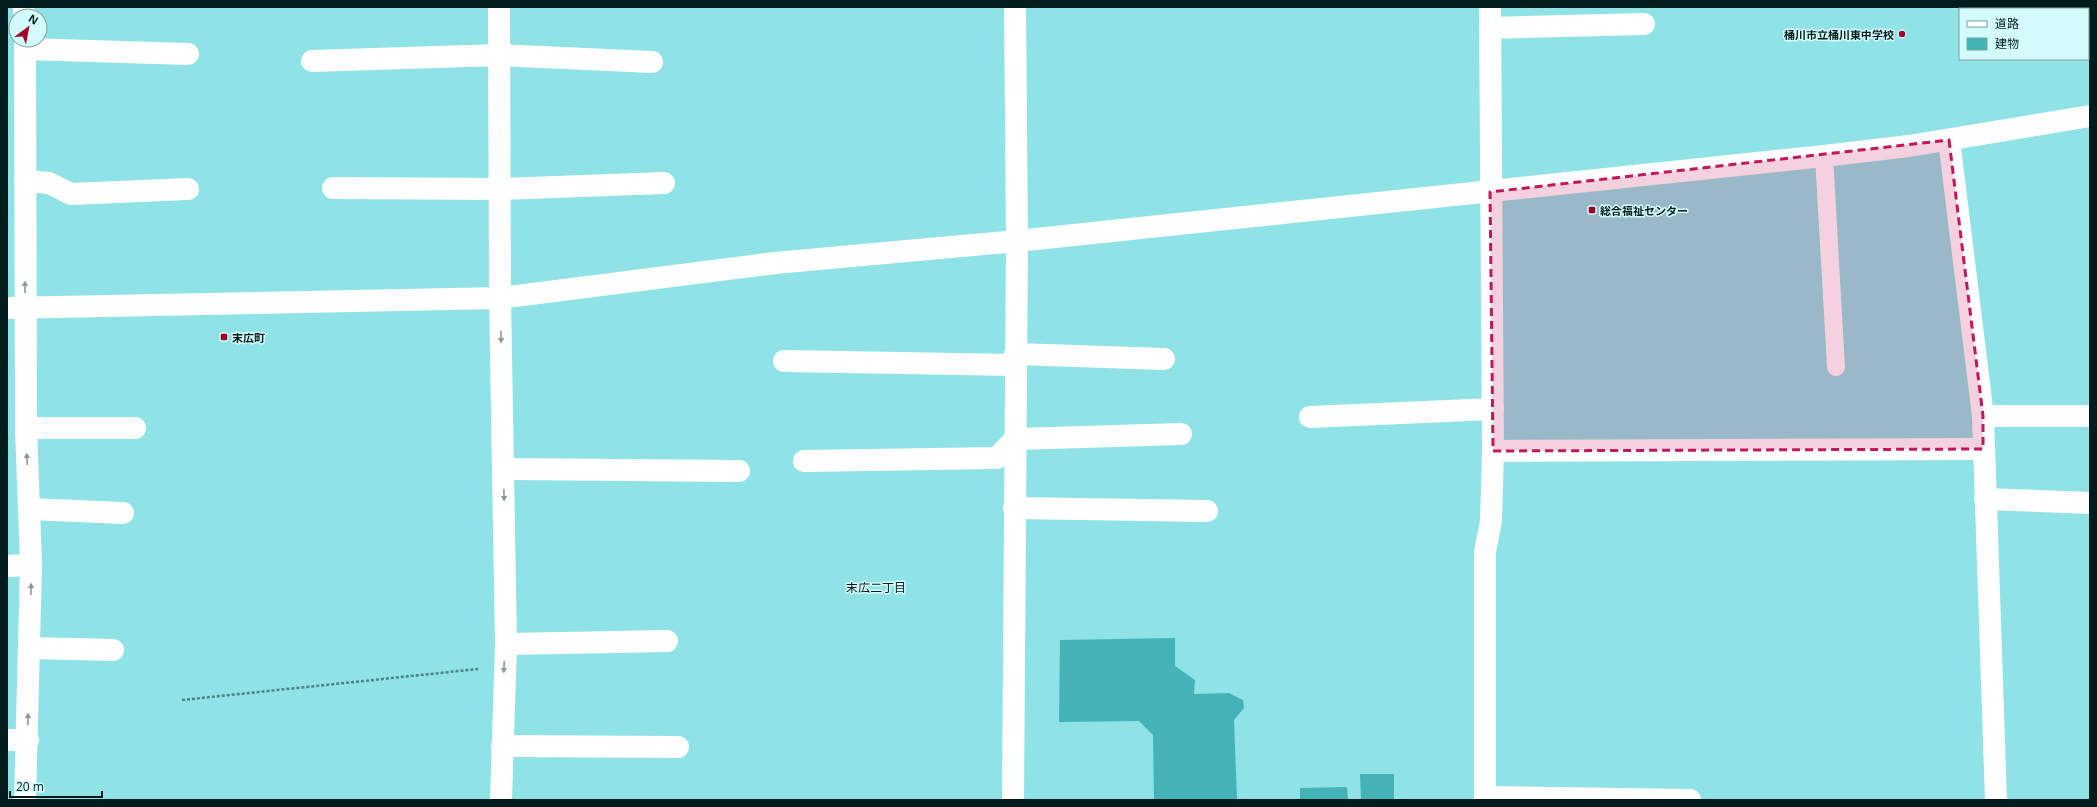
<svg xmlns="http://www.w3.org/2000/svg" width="2097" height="807" font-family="'Open Sans','Noto Sans JP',sans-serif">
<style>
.building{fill:#43b3b8}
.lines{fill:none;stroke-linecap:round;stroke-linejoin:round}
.path{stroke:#4b8284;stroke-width:2.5;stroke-dasharray:3 2;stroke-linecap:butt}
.lane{stroke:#fff;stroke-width:18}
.street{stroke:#fff;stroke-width:22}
.secondary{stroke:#fff;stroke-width:22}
.oneway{fill:#8d9899}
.marked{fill:#c2185b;fill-opacity:0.2;stroke:#c2185b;stroke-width:3;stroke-dasharray:8 5;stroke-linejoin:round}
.poi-dot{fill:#a2022a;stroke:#d4fbfc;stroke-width:1.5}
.labels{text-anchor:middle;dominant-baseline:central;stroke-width:3;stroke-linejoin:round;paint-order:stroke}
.poi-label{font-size:11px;font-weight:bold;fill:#021b1c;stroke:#d4fbfc;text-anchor:start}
.neighbourhood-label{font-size:12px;fill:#021b1c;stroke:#d4fbfc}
</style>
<rect width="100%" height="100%" fill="#8fe2e5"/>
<!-- building -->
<g class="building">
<polygon points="1175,638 1175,666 1195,680 1194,694 1229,693 1243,700 1244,708 1234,720 1237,800 1154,800 1153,735 1139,721 1059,722 1060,640"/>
<polygon points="1360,774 1394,774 1394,800 1361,800"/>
<polygon points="1347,787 1348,800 1300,800 1300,788"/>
</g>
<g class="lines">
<!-- path -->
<polyline class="path" points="182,700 478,669"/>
<!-- lane -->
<polyline class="lane" points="1824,156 1836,367"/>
<!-- street -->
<g class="street">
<polyline points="24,7 24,16"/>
<polyline points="499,7 500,298 506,644 501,800"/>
<polyline points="1490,28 1644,24"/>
<polyline points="25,40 26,428 31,565 25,800"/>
<polyline points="25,49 188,54"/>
<polyline points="312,61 499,55 652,62"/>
<polyline points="1949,140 1983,416 1996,800"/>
<polyline points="25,181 49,183 71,194 188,189"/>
<polyline points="333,188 500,189 664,183"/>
<polyline points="1015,354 1164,359"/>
<polyline points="784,361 1015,365"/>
<polyline points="1983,416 2090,416"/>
<polyline points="1310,417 1493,409"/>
<polyline points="26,428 135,428"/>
<polyline points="1493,451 1983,449"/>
<polyline points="804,461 997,458 1015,439 1181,434"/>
<polyline points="503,469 739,471"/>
<polyline points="1985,499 2090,503"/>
<polyline points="1014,508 1207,511"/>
<polyline points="30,509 123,513"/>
<polyline points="7,566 31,565"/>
<polyline points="506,644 667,641"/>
<polyline points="30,648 113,650"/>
<polyline points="7,740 28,740"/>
<polyline points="502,746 678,747"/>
<polyline points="1485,797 1690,800"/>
<polyline points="1013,800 1017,241 1015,7"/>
<polyline points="1485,800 1485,552 1491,521 1493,451 1490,7"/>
</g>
<!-- secondary -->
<polyline class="secondary" points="7,308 500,298 775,263 1017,241 1824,156 1909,146 2090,116"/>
</g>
<!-- one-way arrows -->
<defs><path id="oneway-solid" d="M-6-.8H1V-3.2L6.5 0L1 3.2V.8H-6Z"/></defs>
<g class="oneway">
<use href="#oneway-solid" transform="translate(25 287) rotate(-90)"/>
<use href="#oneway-solid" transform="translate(501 337) rotate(89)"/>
<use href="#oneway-solid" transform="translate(27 459) rotate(-93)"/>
<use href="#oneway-solid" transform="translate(504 495) rotate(89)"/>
<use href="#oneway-solid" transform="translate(31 589) rotate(-89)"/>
<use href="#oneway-solid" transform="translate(504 667) rotate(92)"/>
<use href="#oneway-solid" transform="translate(28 719) rotate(-88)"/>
</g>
<!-- marked area -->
<path class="marked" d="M1949,140L1983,416V449L1493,451L1490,192Z"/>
<!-- markers -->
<g class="poi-dot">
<circle cx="1902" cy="34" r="4"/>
<rect x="1588" y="206" width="8" height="8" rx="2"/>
<rect x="220" y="333" width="8" height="8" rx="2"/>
</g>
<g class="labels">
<!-- poi labels -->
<g class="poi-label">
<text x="1894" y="34" text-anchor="end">桶川市立桶川東中学校</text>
<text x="1600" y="210">総合福祉センター</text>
<text x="232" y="337">末広町</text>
</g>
<!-- neighbourhood labels -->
<g class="neighbourhood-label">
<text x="876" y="587">末広二丁目</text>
</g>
</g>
<!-- border -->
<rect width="2097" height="807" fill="none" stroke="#021b1c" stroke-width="16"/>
<!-- legend -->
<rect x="1959" y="8" width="130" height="52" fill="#d4fbfc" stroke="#80a1a2"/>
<rect x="1967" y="21" width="20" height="6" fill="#ffffff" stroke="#80a1a2"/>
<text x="1995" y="28" font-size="12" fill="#021b1c">道路</text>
<rect x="1967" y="38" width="20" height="12" fill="#43b3b8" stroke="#80a1a2"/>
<text x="1995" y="48" font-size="12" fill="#021b1c">建物</text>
<!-- north arrow -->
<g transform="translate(28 28) rotate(32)"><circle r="19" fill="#d4fbfc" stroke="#80a1a2"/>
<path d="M0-3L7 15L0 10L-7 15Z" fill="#a2022a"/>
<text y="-6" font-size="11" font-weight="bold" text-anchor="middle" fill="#021b1c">N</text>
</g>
<!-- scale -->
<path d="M10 791v6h92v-6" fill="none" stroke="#021b1c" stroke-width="2"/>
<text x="16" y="791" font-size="12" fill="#021b1c" stroke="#d4fbfc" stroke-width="3" paint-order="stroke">20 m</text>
</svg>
